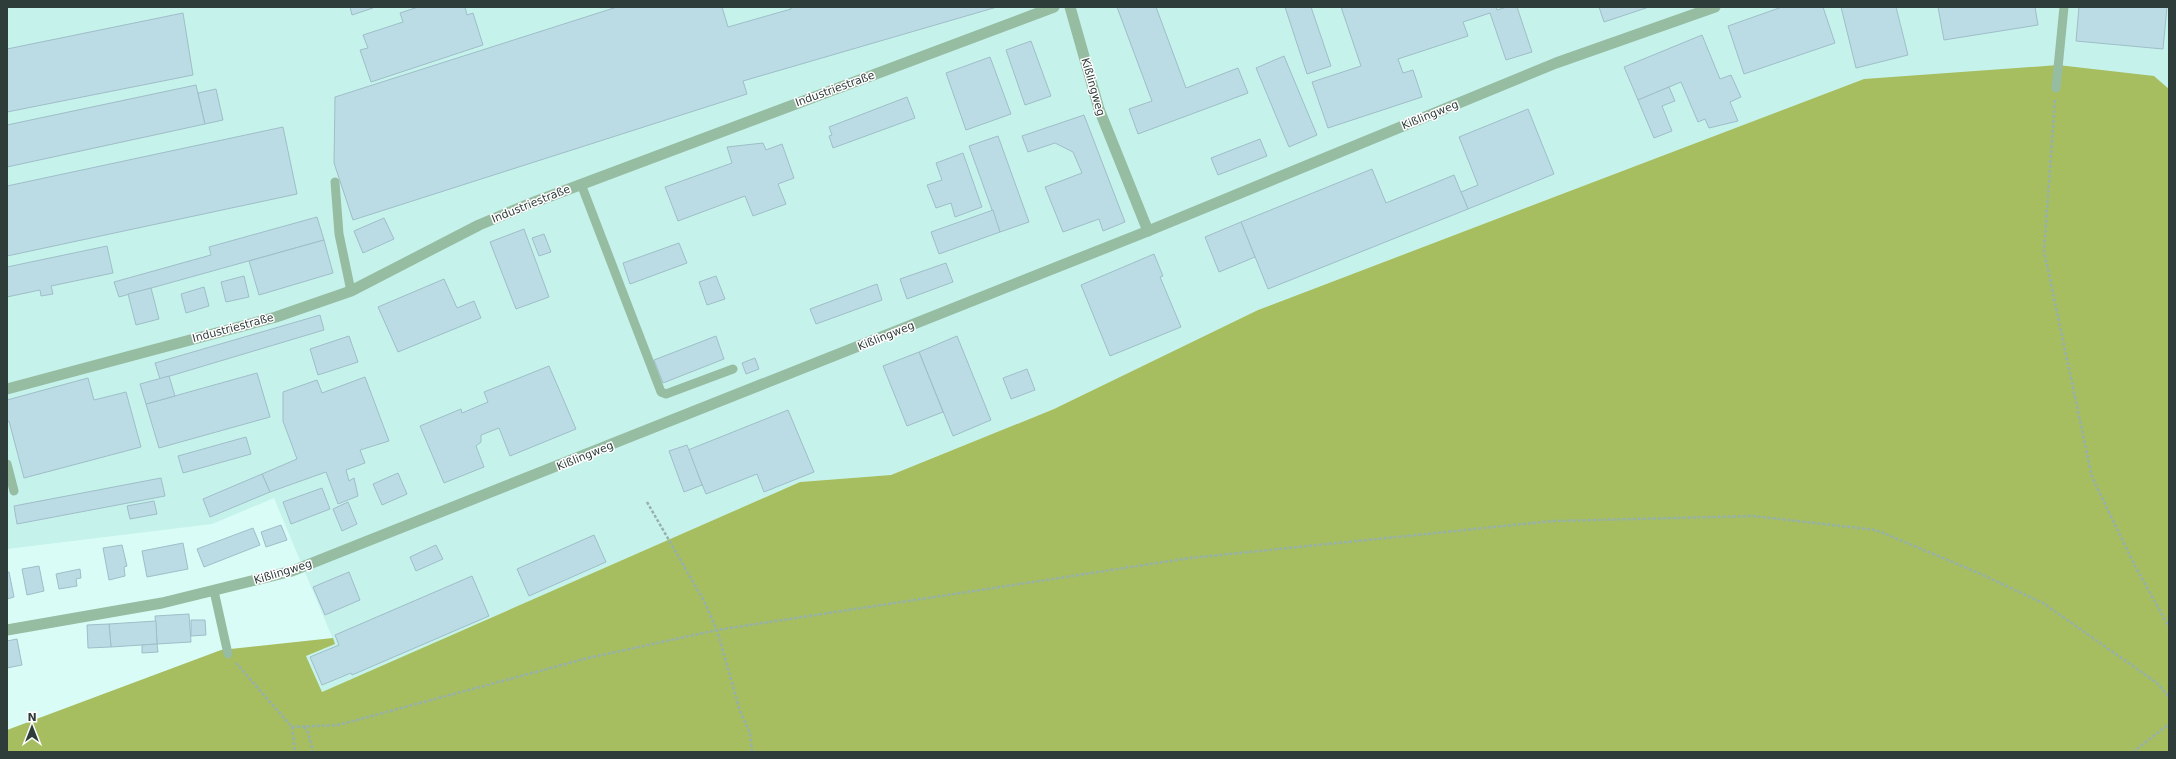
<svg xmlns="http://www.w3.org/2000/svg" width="2176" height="759" font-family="'DejaVu Sans',sans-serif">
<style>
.built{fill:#c6f2ec}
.forest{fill:#a6be5f}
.building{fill:#bbdbe5;stroke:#9fbec8}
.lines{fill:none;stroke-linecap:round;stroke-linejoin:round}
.path{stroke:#96b0ad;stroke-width:2.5;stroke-dasharray:3 2;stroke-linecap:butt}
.service{stroke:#96bca1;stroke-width:9}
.minor{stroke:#96bca1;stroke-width:11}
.tertiary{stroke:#96bca1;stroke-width:11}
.labels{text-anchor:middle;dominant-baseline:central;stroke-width:3;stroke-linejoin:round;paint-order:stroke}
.street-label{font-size:11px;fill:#2e3c3a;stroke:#fff}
</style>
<rect width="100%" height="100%" fill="#d9fcf7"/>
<!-- built -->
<polygon class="built" points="7,7 2169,7 2169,89 2154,76 1864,79 1258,310 1054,409 891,475 800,482 322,692 306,656 335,644 274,498 212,524 7,549"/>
<!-- forest -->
<polygon class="forest" points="2058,65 2154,76 2169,89 2169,752 7,752 7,730 221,650 333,638 335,644 306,656 322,692 800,482 891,475 1054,409 1258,310 1864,79"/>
<!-- building -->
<g class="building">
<polygon points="350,7 373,7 373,8 352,15"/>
<polygon points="418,7 465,7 467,15 473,13 483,45 371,82 360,50 368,48 363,35 403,22 400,13"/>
<polygon points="617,7 722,7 728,27 791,9 790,7 997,7 743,81 747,94 353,220 334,163 335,97"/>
<polygon points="1117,7 1156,7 1186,88 1238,68 1248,93 1138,134 1129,109 1152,101"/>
<polygon points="1285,7 1311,7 1331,66 1307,74"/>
<polygon points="1341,7 1496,7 1497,10 1507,7 1517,7 1532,52 1506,60 1490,13 1463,22 1468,36 1398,59 1403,73 1413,70 1422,97 1328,128 1312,82 1361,66"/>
<polygon points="1599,7 1649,7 1604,22"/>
<polygon points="1782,7 1823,7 1835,43 1744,74 1728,26"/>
<polygon points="1841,7 1896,7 1908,55 1856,68"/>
<polygon points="1938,7 2035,7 2038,25 1944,40"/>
<polygon points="2079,7 2167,7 2163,49 2076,41"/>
<polygon points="183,13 193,75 7,112 7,49"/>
<polygon points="1702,35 1720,79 1731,75 1741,97 1730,102 1738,121 1709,128 1705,119 1698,122 1681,82 1638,100 1624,67"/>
<polygon points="1031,41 1051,96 1025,105 1006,50"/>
<polygon points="1284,56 1317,135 1289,147 1256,68"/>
<polygon points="990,57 1011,114 966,130 946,73"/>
<polygon points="196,85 205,124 7,167 7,125"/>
<polygon points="1669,87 1675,101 1662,106 1672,131 1654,138 1638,100"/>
<polygon points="216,89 223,120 205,124 198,93"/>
<polygon points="907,97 915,118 833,148 829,136 832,135 829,127"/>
<polygon points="1528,109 1554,174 1468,209 1461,192 1478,185 1459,137"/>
<polygon points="1084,115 1125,222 1103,231 1099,219 1063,232 1045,187 1082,173 1073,152 1055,143 1028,152 1022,136"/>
<polygon points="283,127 297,194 7,256 7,186"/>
<polygon points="998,136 1029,222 1000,232 969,146"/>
<polygon points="1260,139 1267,156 1218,175 1211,158"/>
<polygon points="763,143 766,150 782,144 794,178 778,184 786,204 753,216 745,196 678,221 665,187 732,163 727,147"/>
<polygon points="963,153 982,207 955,217 951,203 936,208 927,185 942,180 936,163"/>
<polygon points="1372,169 1386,203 1454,175 1468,209 1268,289 1241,222"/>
<polygon points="993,210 1000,232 939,254 931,232"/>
<polygon points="317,217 324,240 119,297 114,282 211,255 209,247"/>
<polygon points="384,218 394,239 363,253 354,231"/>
<polygon points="1241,222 1255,257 1219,272 1205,237"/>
<polygon points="524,229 549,297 516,309 490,242"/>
<polygon points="544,234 551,252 539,256 532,238"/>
<polygon points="324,240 333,273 259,295 249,261"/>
<polygon points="679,243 687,263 630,284 623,263"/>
<polygon points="107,246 113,273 51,286 53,294 41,296 40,290 7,297 7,267"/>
<polygon points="1154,254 1163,276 1160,277 1181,327 1110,356 1081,285"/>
<polygon points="946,263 953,282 907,299 900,279"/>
<polygon points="244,276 249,297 226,302 221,282"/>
<polygon points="716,276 725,299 707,305 699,282"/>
<polygon points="444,279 457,308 474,301 481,318 398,352 378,307"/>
<polygon points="877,284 882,300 816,324 810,309"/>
<polygon points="204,287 209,306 186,313 181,294"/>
<polygon points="151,288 159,319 136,325 128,294"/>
<polygon points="320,315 324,330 160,379 155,363"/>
<polygon points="349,336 358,362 318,375 310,349"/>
<polygon points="716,336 724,359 663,383 654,360"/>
<polygon points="957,336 991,420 953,436 919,352"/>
<polygon points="919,352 943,412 907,426 883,366"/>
<polygon points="755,358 759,369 746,374 742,363"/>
<polygon points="549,366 576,429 510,456 499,428 481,435 481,442 476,446 484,467 444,483 420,426 461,409 462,413 488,402 484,392"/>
<polygon points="1027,369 1035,390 1011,399 1003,378"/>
<polygon points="257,373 270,417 159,448 146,404"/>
<polygon points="169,376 175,396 146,404 140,384"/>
<polygon points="365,377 389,441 360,450 365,463 346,470 349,481 354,478 358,496 338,504 326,472 270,492 262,474 297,459 283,421 283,392 317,380 322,393"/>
<polygon points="88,378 94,400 126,392 141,447 24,478 9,421 7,422 7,400"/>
<polygon points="788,410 814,472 764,492 757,474 706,494 688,450"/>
<polygon points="246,437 251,454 183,473 178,456"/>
<polygon points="687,445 702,485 684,492 669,451"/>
<polygon points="398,473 407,494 382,505 373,484"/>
<polygon points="262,474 270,492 210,517 203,499"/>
<polygon points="161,478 165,496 17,524 14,506"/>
<polygon points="322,488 330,509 291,524 283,502"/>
<polygon points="154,501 157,514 130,519 127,506"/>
<polygon points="348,502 357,524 342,531 333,509"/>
<polygon points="281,525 287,540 266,547 261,532"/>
<polygon points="253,528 260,545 204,567 197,549"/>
<polygon points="594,535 606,562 529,596 517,569"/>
<polygon points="183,543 188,569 147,577 142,551"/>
<polygon points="122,545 127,566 124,567 125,576 109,580 103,548"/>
<polygon points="436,545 443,559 416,571 410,557"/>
<polygon points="39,566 44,591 27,595 22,569"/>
<polygon points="80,569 81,578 76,579 77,586 59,589 56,574"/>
<polygon points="7,572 9,572 14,597 7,599"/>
<polygon points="349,572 360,600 325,615 313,587"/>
<polygon points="472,576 489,616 352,675 351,673 322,685 310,657 339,645 335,635"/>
<polygon points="189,614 191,642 157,644 155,616"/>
<polygon points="191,620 205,620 206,635 191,636"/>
<polygon points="156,621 157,644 111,647 109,624"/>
<polygon points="109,624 111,647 88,648 87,625"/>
<polygon points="17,639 22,665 7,668 7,641"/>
<polygon points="157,644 158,652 142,653 142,645"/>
</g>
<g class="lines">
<!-- path -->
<g class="path">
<polyline points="2055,100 2044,251 2092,477 2134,564 2169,627"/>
<polyline points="647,502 704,601 717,630 740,711 750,733 752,752"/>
<polyline points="236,663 292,727 338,725 588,658 717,630 1190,558 1553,521 1753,516 1876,530 1974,571 2043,603 2157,683 2169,697"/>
<polyline points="292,727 295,752"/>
<polyline points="304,727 308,732 313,752"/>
<polyline points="2133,752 2169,724"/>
</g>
<!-- service -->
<g class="service">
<polyline points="2056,88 2064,7"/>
<polyline points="335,182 339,234 351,291"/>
<polyline points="581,184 661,392 666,394 733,369"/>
<polyline points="7,464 14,491"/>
<polyline points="214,591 228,654"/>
</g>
<!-- minor -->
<g class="minor">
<polyline points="1070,7 1099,109 1148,231"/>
<polyline points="7,630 162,603 292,571 1148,231 1556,63 1715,7"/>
</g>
<!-- tertiary -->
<polyline class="tertiary" points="7,389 276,317 351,291 479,225 529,204 1054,7"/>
</g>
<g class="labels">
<!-- street labels -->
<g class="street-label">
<text transform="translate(1093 87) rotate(74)">Kißlingweg</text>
<text transform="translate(835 89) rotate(-20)">Industriestraße</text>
<text transform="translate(1430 115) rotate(-22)">Kißlingweg</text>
<text transform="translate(531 204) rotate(-22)">Industriestraße</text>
<text transform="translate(233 328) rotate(-15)">Industriestraße</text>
<text transform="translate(886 336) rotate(-22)">Kißlingweg</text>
<text transform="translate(585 456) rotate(-22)">Kißlingweg</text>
<text transform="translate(283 572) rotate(-17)">Kißlingweg</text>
</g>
</g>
<!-- border -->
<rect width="2176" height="759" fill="none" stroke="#2e3c3a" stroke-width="16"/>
<!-- north arrow -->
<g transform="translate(32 727)" stroke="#ffffff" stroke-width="3" paint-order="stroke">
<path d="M0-3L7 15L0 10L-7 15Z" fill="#2e3c3a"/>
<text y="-6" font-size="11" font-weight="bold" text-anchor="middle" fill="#2e3c3a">N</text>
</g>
</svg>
